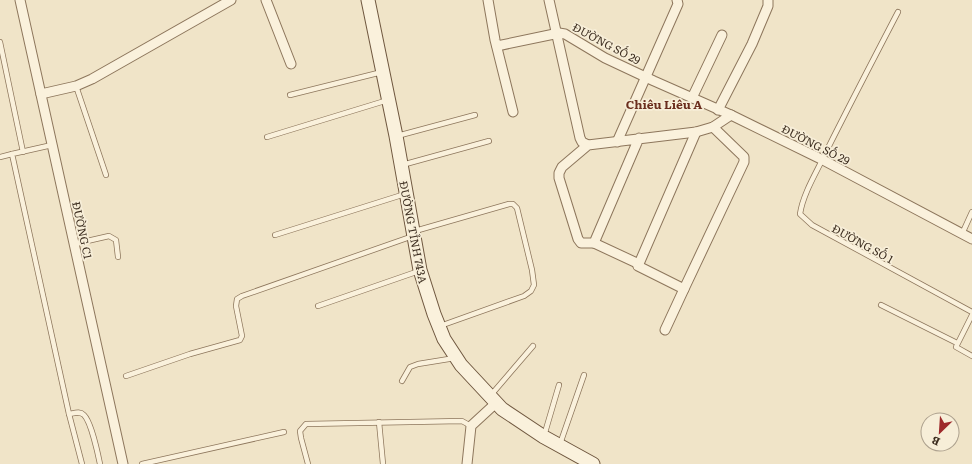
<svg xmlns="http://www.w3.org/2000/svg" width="972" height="464" font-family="Literata,serif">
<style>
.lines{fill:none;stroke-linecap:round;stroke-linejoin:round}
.service-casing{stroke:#8d765c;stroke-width:6}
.minor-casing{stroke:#8d765c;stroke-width:11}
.secondary-casing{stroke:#6f573f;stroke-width:15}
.service{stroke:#faf1dc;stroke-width:4.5}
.minor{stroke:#faf1dc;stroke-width:9}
.secondary{stroke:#faf1dc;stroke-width:13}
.labels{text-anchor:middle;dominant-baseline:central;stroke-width:3.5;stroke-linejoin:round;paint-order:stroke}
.street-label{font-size:11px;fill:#3d2e20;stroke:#f7eed8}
.neighbourhood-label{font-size:12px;font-weight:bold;fill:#6b2e1e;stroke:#f7eed8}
</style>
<rect width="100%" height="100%" fill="#f0e4c8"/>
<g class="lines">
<defs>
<g id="service">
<path d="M898,12C874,58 850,104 827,150C818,170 803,193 800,214L812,225L972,312"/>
<polyline points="0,42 23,152"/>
<polyline points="76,86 106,175"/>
<polyline points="290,95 382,72"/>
<polyline points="397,136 475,115"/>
<polyline points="267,137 388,100"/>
<polyline points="52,145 12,154 69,414 82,464"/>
<polyline points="0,157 12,154"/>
<polyline points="402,165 489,141"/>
<polyline points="415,231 509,204 513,204 517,208 532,270 534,285 531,291 524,296 440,326"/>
<polyline points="962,234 972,212"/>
<polyline points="275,235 405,194"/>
<polyline points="74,244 109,236 116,240 118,257"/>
<polyline points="881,305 957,343"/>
<polyline points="318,306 419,271"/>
<polyline points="972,315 956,347 972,356"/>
<polyline points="126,376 190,354 240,340 242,336 236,306 237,299 242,296 413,236"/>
<polyline points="402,381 410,367 418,364 455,358"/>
<polyline points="491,395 533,346"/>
<path d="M69,414C75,413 80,411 84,415C91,422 98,454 100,464"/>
<polyline points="379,422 383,464"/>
<polyline points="544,436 559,385"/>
<polyline points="560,444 584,375"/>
<polyline points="142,464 284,432"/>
<polyline points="308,464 301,438 300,431 306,424 462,421 471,426"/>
</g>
<g id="minor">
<polyline points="20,0 123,464"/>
<polyline points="266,0 291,64"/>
<polyline points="488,0 495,40 513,112"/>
<polyline points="549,0 580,138 582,142 588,145"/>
<polyline points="497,46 559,33 565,34 605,58 654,81 731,115 823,160 972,239"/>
<polyline points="41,94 76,86 92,79 231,0"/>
<polyline points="692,98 722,35"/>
<polyline points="718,110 752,44 768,6 768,0"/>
<polyline points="696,132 638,266 684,289 744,162 744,157 713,127"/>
<polyline points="639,138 594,243 581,243 578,239 559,178 559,173 562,167 588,145 696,132 713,127 731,115"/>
<polyline points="617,142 678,4 677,0"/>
<polyline points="594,243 639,264"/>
<polyline points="665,330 684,289"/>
<polyline points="467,464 471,426 496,403"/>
</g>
<polyline id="secondary" points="368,0 396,136 420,270 434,314 444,339 461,365 502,409 544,437 593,464"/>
</defs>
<!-- service casing -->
<use href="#service" class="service-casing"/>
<!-- minor casing -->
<use href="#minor" class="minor-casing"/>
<!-- secondary casing -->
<use href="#secondary" class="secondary-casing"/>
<!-- service -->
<use href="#service" class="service"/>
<!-- minor -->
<use href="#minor" class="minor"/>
<!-- secondary -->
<use href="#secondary" class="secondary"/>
</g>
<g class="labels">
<!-- street labels -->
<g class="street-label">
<text transform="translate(607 43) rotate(28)">ĐƯỜNG SỐ 29</text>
<text transform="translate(816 144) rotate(27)">ĐƯỜNG SỐ 29</text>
<text transform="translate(83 230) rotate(78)">ĐƯỜNG C1</text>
<text transform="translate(414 232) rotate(79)">ĐƯỜNG TỈNH 743A</text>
<text transform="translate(863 243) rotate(29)">ĐƯỜNG SỐ 1</text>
</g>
<!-- neighbourhood labels -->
<g class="neighbourhood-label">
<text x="664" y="104">Chiêu Liêu A</text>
</g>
</g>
<!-- north arrow -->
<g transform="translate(940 432) rotate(205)"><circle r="19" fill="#f7eed8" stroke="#ada18e"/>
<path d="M0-3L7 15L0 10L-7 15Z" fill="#9e2a2b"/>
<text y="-6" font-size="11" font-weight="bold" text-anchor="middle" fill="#3d2e20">B</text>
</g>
</svg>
